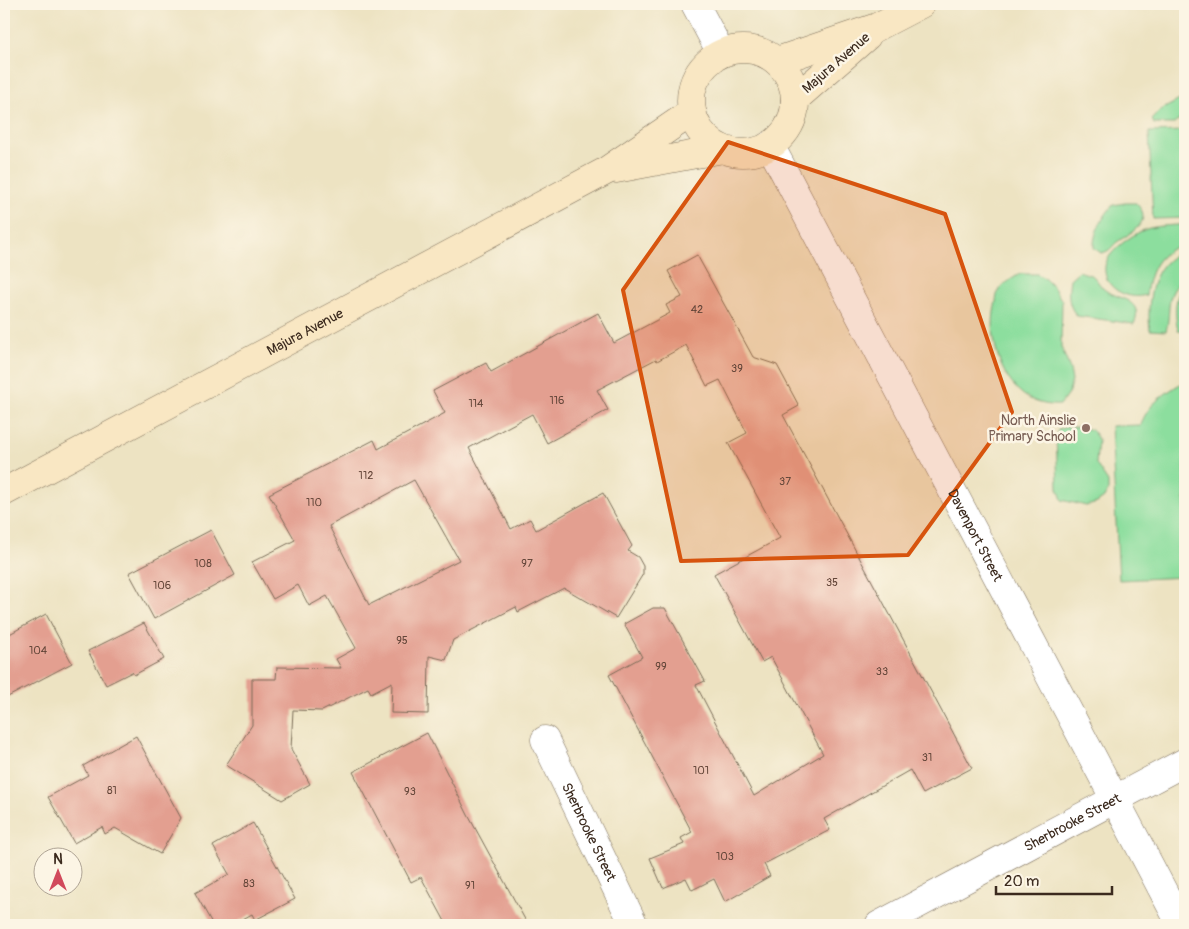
<svg xmlns="http://www.w3.org/2000/svg" width="1189" height="929" font-family="Pangolin,sans-serif">
<style>
.green{fill:#8cde9e;stroke:#64845e}
.building{fill:#e39f90;fill-rule:evenodd}
.lines{fill:none;stroke-linecap:round;stroke-linejoin:round}
.minor-casing{stroke:#796b57;stroke-width:29}
.secondary-casing{stroke:#796b57;stroke-width:29}
.minor{stroke:#fff;stroke-width:28}
.secondary{stroke:#f9e7c3;stroke-width:28}
.marked{fill:#d7540e;fill-opacity:0.2;stroke:#d7540e;stroke-width:4;stroke-linejoin:round}
.education-dot{fill:#8d6e63;stroke:#fcf5e5;stroke-width:2}
.labels{text-anchor:middle;dominant-baseline:central;stroke-width:5;stroke-linejoin:round;paint-order:stroke}
.number-label{font-size:11px;fill:#65473a}
.street-label{font-size:14px;fill:#3b2a1e;stroke:#fcf5e5}
.education-label{font-size:14px;fill:#785e54;stroke:#fcf5e5;text-anchor:end}
</style>
<rect width="100%" height="100%" fill="#fcf5e5"/>
<filter id="ink" filterUnits="userSpaceOnUse"><feTurbulence type="fractalNoise" baseFrequency=".02" numOctaves="2"/><feDisplacementMap in="SourceGraphic" scale="10" xChannelSelector="R" yChannelSelector="G"/><feConvolveMatrix kernelMatrix="1 2 1 2 8 2 1 2 1" color-interpolation-filters="sRGB"/></filter>
<filter id="wash" filterUnits="userSpaceOnUse"><feTurbulence type="fractalNoise" baseFrequency=".0096" numOctaves="4" result="noise"/><feDisplacementMap in="SourceGraphic" scale="20" xChannelSelector="R" yChannelSelector="G"/><feGaussianBlur stdDeviation="1.12" result="paint"/><feColorMatrix in="noise" values="0 0 0 0 0 0 0 0 0 0 0 0 0 0 0 0 0 1.4 0 .05"/><feComposite in="paint" operator="in"/></filter>
<g filter="url(#wash)">
<rect width="100%" height="100%" fill="#ede3c2"/>
<!-- green -->
<g class="green">
<polygon points="1185,97 1185,115 1174,124 1154,124 1152,119 1159,111"/>
<polygon points="1185,131 1185,218 1153,219 1149,132"/>
<path d="M1125,203H1136C1155,222 1130,233 1117,242C1110,248 1111,251 1101,253L1094,248C1093,232 1103,217 1113,205Z"/>
<path d="M1185,224V243C1158,253 1150,267 1146,295C1128,301 1103,288 1105,267C1106,252 1136,231 1150,228C1161,225 1174,226 1185,224Z"/>
<path d="M1185,251V277C1163,296 1172,308 1166,331L1150,330C1147,307 1150,273 1171,258C1175,255 1181,253 1185,251Z"/>
<path d="M1079,271C1083,273 1090,274 1094,277C1098,281 1100,286 1105,290C1117,299 1145,299 1134,324L1077,316C1067,305 1068,293 1070,279Z"/>
<path d="M1020,274H1037L1044,278L1054,288L1062,301L1061,347L1070,369L1072,381L1068,394L1060,405C1046,406 1031,402 1020,392C997,372 988,331 996,302C996,299 997,293 999,291C1003,284 1013,278 1020,274Z"/>
<path d="M1185,285V331L1178,330C1175,316 1173,296 1185,285Z"/>
<path d="M1185,381V577L1119,580L1111,426L1141,425C1147,404 1167,392 1185,381Z"/>
<polygon points="1066,427 1079,427 1092,430 1098,439 1096,464 1108,482 1108,490 1104,498 1097,503 1086,506 1062,500 1058,488 1056,435 1059,429"/>
</g>
<g id="blocks">
<!-- building -->
<g class="building">
<path d="M697,255L753,357L777,365L799,406L783,415L972,768L923,794L910,770L824,819L830,830L764,864L770,876L725,902L714,879L692,890L686,878L663,888L650,858L684,844L681,838L692,832L609,675L642,657L624,624L653,608H665L705,681L696,685L754,796L823,754L771,657L762,662L714,574L780,538L728,443L747,433L720,380L707,386L686,345L657,361L656,359L597,390L608,410L547,443L532,414L469,448L511,529L530,519L536,530L603,493L632,546L628,551L638,557L643,566V574L616,618L564,588L518,612L516,607L453,640L446,660L429,656L428,714L391,713L392,682L371,693L368,688L322,711L293,710L291,749L310,784L282,800L226,765L252,725V679H276L277,667L341,668L336,659L356,648L327,596L309,606L298,585L273,599L252,562L295,540L269,494L374,440L378,449L445,413L433,391L486,363L491,372L598,313L614,343L670,313L666,305L682,297L668,271ZM414,480L459,560L369,605L329,526Z"/>
<polygon points="211,530 235,575 154,619 129,573"/>
<polygon points="46,614 72,663 4,699 4,637"/>
<polygon points="144,623 164,659 134,675 132,672 106,685 88,651"/>
<polygon points="427,733 468,815 528,925 447,925 421,877 411,882 353,772"/>
<polygon points="136,736 181,818 160,854 115,828 105,834 102,827 74,843 48,797 88,775 83,766"/>
<polygon points="253,823 295,899 255,920 252,914 232,925 213,925 195,893 229,874 213,846"/>
</g>
</g>
</g>
<g filter="url(#ink)">
<use href="#blocks" fill-opacity="0" stroke="#796b57" stroke-width="1"/>
<g class="lines">
<defs>
<g id="minor">
<polyline points="695,4 721,53"/>
<path id="s1" d="M770,145L1181,925"/>
<path id="s2" d="M545,740L634,925"/>
<path id="s3" d="M879,925L1185,762"/>
</g>
<g id="secondary">
<circle cx="743" cy="101" r="52"/>
<polyline points="777,61 877,27 921,4"/>
<polyline points="795,99 867,36"/>
<polyline points="616,169 723,149"/>
<path id="s4" d="M4,492L606,171L692,112"/>
</g>
</defs>
<!-- minor casing -->
<use href="#minor" class="minor-casing"/>
<!-- secondary casing -->
<use href="#secondary" class="secondary-casing"/>
<!-- minor -->
<use href="#minor" class="minor"/>
<!-- secondary -->
<use href="#secondary" class="secondary"/>
</g>
</g>
<!-- marked area -->
<path class="marked" d="M728,142L945,214L1012,412L908,555L681,561L623,290Z"/>
<!-- markers -->
<circle class="education-dot" cx="1086" cy="428" r="5"/>
<g class="labels">
<!-- number labels -->
<g class="number-label">
<text x="697" y="309">42</text>
<text x="737" y="368">39</text>
<text x="557" y="400">116</text>
<text x="476" y="403">114</text>
<text x="366" y="475">112</text>
<text x="785" y="481">37</text>
<text x="314" y="502">110</text>
<text x="203" y="563">108</text>
<text x="527" y="563">97</text>
<text x="832" y="582">35</text>
<text x="162" y="585">106</text>
<text x="402" y="640">95</text>
<text x="38" y="650">104</text>
<text x="661" y="666">99</text>
<text x="882" y="671">33</text>
<text x="927" y="757">31</text>
<text x="701" y="770">101</text>
<text x="112" y="790">81</text>
<text x="410" y="791">93</text>
<text x="725" y="856">103</text>
<text x="249" y="883">83</text>
<text x="470" y="885">91</text>
</g>
<!-- street labels -->
<g class="street-label">
<text transform="translate(836 63) rotate(-41)">Majura Avenue</text>
<text stroke="none"><textPath href="#s4" startOffset="341">Majura Avenue</textPath></text>
<text stroke="none"><textPath href="#s1" startOffset="441">Davenport Street</textPath></text>
<text stroke="none"><textPath href="#s3" startOffset="219">Sherbrooke Street</textPath></text>
<text stroke="none"><textPath href="#s2" startOffset="102">Sherbrooke Street</textPath></text>
</g>
<!-- education labels -->
<g class="education-label">
<text x="1076" y="420">North Ainslie<tspan x="1076" dy="16">Primary School</tspan></text>
</g>
</g>
<!-- margin -->
<rect width="1189" height="929" fill="none" stroke="#fcf5e5" stroke-width="20"/>
<!-- north arrow -->
<g transform="translate(58 872)"><circle r="24" fill="#fcf5e5" stroke="#afa495"/>
<path d="M0-4L9 19L0 12L-9 19Z" fill="#d1495b"/>
<text y="-8" font-size="14" font-weight="bold" text-anchor="middle" fill="#3b2a1e">N</text>
</g>
<!-- scale -->
<path d="M996 886v8h116v-8" fill="none" stroke="#3b2a1e" stroke-width="2.5"/>
<text x="1004" y="886" font-size="15" fill="#3b2a1e" stroke="#fcf5e5" stroke-width="4" paint-order="stroke">20 m</text>
</svg>
